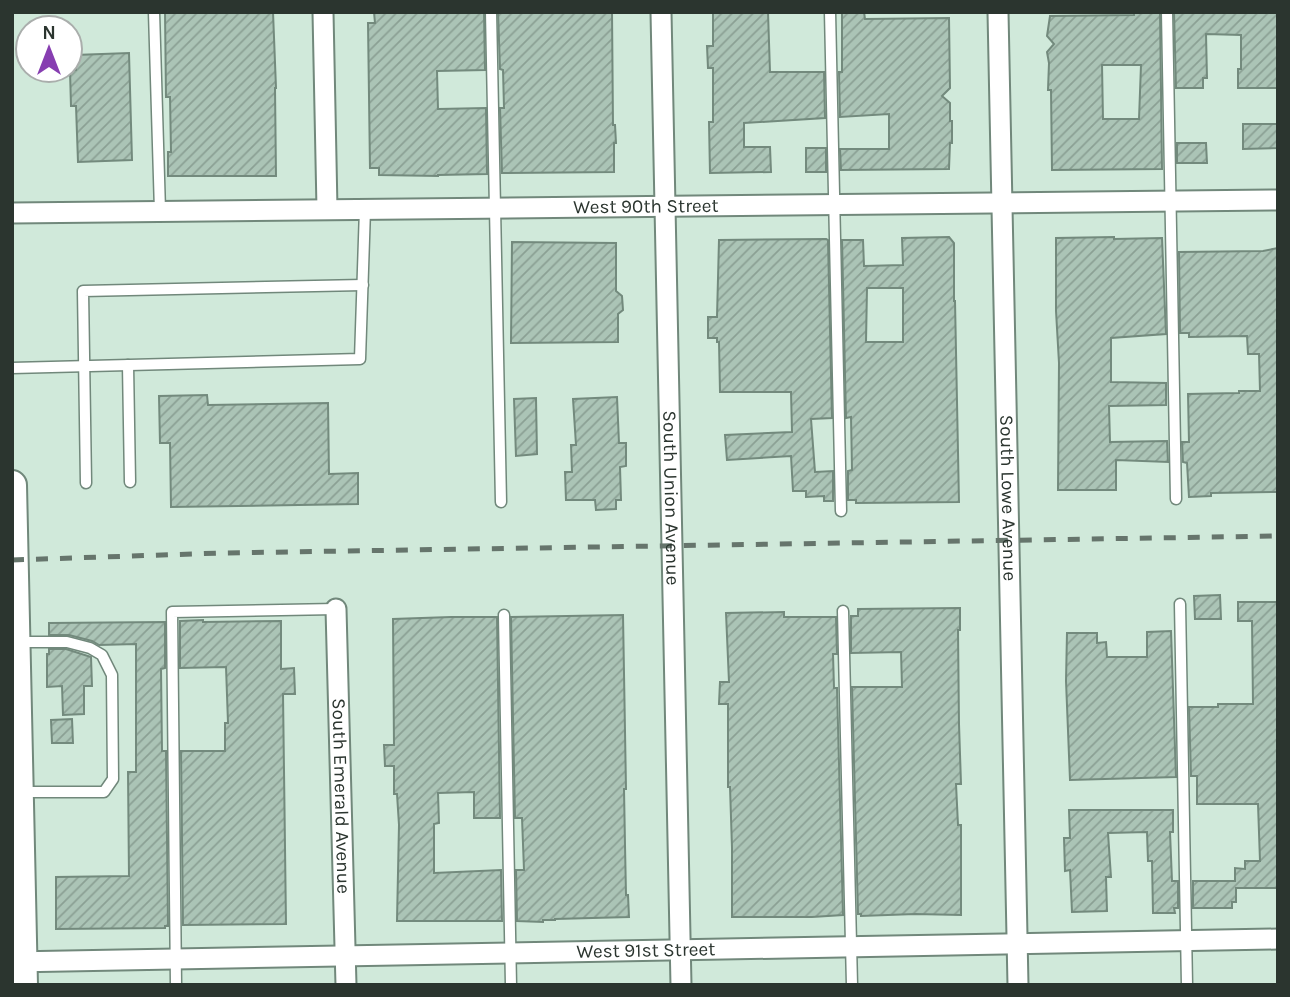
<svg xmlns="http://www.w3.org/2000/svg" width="1290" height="997" font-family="Karla,sans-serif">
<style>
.building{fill:url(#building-hatch);stroke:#738a7d;stroke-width:2;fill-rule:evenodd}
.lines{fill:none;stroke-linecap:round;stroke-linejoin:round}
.lane-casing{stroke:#71887b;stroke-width:13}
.street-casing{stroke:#71887b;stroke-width:23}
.secondary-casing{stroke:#71887b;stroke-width:32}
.lane{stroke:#fff;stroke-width:10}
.street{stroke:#fff;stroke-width:19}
.secondary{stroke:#fff;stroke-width:28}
.rail{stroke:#66756c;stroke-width:5;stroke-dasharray:12 12;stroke-linecap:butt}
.labels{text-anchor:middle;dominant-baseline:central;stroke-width:6;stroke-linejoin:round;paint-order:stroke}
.street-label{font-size:19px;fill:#2b352f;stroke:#fff}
</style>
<defs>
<pattern id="building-hatch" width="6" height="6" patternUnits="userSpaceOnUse" patternTransform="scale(1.75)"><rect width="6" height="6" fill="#abc4b6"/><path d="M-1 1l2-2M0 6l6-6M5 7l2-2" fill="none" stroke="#8ba094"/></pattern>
</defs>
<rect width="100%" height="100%" fill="#d0e9da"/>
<!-- building -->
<g class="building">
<polygon points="165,12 273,12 276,88 275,88 276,176 168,176 168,152 171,152 170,97 166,97"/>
<polygon points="374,12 484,12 485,70 437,71 438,109 486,108 487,174 438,175 438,176 379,175 379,168 370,168 368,23 375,23"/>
<polygon points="498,12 612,12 613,125 615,125 616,143 614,143 614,172 502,173 500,108 504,108 503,70 500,69"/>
<polygon points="713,12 768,12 770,72 824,72 825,118 744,123 744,147 770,147 771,172 710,173 709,122 713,122 713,68 708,68 707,46 713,46"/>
<polygon points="842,12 864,12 865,19 949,18 950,88 942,96 950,103 950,121 952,121 952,143 950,143 949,169 841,170 840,149 889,149 889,114 840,117 839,72 842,72"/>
<path d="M1134,12H1160L1162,169L1052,170L1051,90H1048L1049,63L1047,52L1054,44L1047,36L1050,16L1134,15ZM1102,65H1141L1139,119H1103Z"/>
<polygon points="1174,12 1278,12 1278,88 1238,88 1238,69 1241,69 1241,35 1206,34 1207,78 1203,78 1203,88 1176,88"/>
<polygon points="129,53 132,160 78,162 76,106 71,106 70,71 76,70 75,55"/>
<polygon points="1243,124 1278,124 1278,148 1243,149"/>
<polygon points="1177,143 1206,143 1207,163 1177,163"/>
<rect x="806" y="148" width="20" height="24"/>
<path d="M949,237L954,243V301H955L959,502L856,503V500H848V471L852,470L851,417L846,418L842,240H863L864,266L903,265L902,238ZM867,288H903V342H866Z"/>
<polygon points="1114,237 1114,239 1162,238 1166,334 1111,338 1111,382 1166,383 1166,405 1109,406 1110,442 1167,441 1168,462 1116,460 1116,490 1058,490 1059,363 1056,311 1056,238"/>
<polygon points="826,239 828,240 832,418 811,419 815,472 833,471 833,501 824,501 824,496 806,497 806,491 793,491 791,456 727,460 725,435 792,432 791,392 720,392 719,342 717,342 717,338 708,338 708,317 717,317 719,240"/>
<polygon points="512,242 616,243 616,291 622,296 623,310 618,314 618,342 511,343"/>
<polygon points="1278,248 1278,492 1211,493 1211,496 1189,497 1187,463 1183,462 1182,442 1189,442 1188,394 1239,393 1239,391 1260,391 1259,354 1248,354 1247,336 1189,337 1189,333 1180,333 1179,252 1263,251"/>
<polygon points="207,395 208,405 328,403 329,474 358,473 358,504 171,507 170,443 160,443 159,396"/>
<polygon points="617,397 619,443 626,443 626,466 620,467 621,500 616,500 616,509 596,510 595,500 566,500 565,472 572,472 571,445 576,445 573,399"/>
<polygon points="536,398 537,454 516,456 514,399"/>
<polygon points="1220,595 1221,619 1195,619 1194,596"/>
<polygon points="1238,602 1278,602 1278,888 1236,888 1236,902 1232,902 1232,908 1193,908 1193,881 1235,881 1235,868 1245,869 1245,861 1260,861 1258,804 1197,804 1197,776 1191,776 1189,707 1218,707 1218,704 1253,704 1252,621 1238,621"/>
<polygon points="960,608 960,630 958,630 959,724 961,784 956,784 958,825 961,825 961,915 915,914 861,916 861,914 858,914 852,687 902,687 901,652 851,653 851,616 858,616 858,609"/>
<polygon points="784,612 784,617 836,617 837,654 833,654 834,688 837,688 843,915 812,917 732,917 732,848 730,787 728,787 728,704 719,704 720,682 729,682 726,613"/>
<polygon points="623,615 626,789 624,789 625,845 626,895 628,895 629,917 555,919 555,920 543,920 543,922 517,921 516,870 524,870 522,818 515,818 511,617"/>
<polygon points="451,617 497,617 500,818 474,818 474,792 438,793 439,823 434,824 434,873 501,870 502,921 397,921 399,825 397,794 394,794 394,766 385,766 384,745 394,745 393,619"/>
<polygon points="203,620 203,622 281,621 281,669 294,668 295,694 283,694 286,924 183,925 181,751 225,751 225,723 228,723 226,667 180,668 180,621"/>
<polygon points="165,622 165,668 161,669 162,751 166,751 168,926 165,926 165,928 56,929 56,877 129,876 128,772 136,772 136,644 99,645 92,641 69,635 49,635 49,623"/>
<polygon points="1171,631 1176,777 1070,780 1066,681 1067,633 1097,633 1097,643 1106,642 1107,657 1147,657 1147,632"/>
<polygon points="49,649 66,649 91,657 92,686 84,686 84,714 63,715 62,686 47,687 47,654 49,654"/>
<polygon points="72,719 73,743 52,743 51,720"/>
<polygon points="1069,810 1173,810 1173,832 1170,832 1172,881 1178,881 1178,908 1174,908 1175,913 1153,913 1152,861 1148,861 1147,832 1108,833 1111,877 1106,877 1107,911 1072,912 1070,870 1065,871 1064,838 1070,838"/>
</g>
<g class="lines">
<defs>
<g id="lane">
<polyline points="154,12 160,211"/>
<polyline points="491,12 501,502"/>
<polyline points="830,12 841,511"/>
<polyline points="1167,12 1176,499"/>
<polyline points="128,365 130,482"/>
<polyline points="12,368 360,359 365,209"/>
<polyline points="86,483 83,291 363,285"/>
<polyline points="1180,604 1187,985"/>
<polyline points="843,611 852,985"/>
<polyline points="504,615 511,985"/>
<polyline points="17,642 67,642 90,648 102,655 112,675 113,779 104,792 23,792"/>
<polyline points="176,985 172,612 336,609"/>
</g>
<g id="street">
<polyline points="323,12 327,209"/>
<path id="s1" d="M661,12L681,985"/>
<path id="s2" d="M998,12L1018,985"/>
<path id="s3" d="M12,213L1278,200"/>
<path id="s4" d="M336,609L346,985"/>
<path id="s5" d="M12,962L1278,939"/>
</g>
<polyline id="secondary" points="12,485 23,985"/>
</defs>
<!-- lane casing -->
<use href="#lane" class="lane-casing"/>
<!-- street casing -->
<use href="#street" class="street-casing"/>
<!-- secondary casing -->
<use href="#secondary" class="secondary-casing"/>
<!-- lane -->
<use href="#lane" class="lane"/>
<!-- street -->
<use href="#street" class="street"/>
<!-- secondary -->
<use href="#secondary" class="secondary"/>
<!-- rail -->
<polyline class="rail" points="12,560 222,553 1278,536"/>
</g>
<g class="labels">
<!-- street labels -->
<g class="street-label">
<text stroke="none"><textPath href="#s3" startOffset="634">West 90th Street</textPath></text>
<text stroke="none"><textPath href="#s1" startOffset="486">South Union Avenue</textPath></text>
<text stroke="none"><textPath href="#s2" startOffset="486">South Lowe Avenue</textPath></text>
<text stroke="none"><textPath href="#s4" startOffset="187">South Emerald Avenue</textPath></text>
<text stroke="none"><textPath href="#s5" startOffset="634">West 91st Street</textPath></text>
</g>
</g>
<!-- border -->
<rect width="1290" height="997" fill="none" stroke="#2b352f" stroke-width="28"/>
<!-- north arrow -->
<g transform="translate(49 49)"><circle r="33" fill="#ffffff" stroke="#aaaeac" stroke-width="2"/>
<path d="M0-5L12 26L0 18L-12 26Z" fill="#873eb1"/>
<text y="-10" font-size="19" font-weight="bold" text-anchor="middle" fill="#2b352f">N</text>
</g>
</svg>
